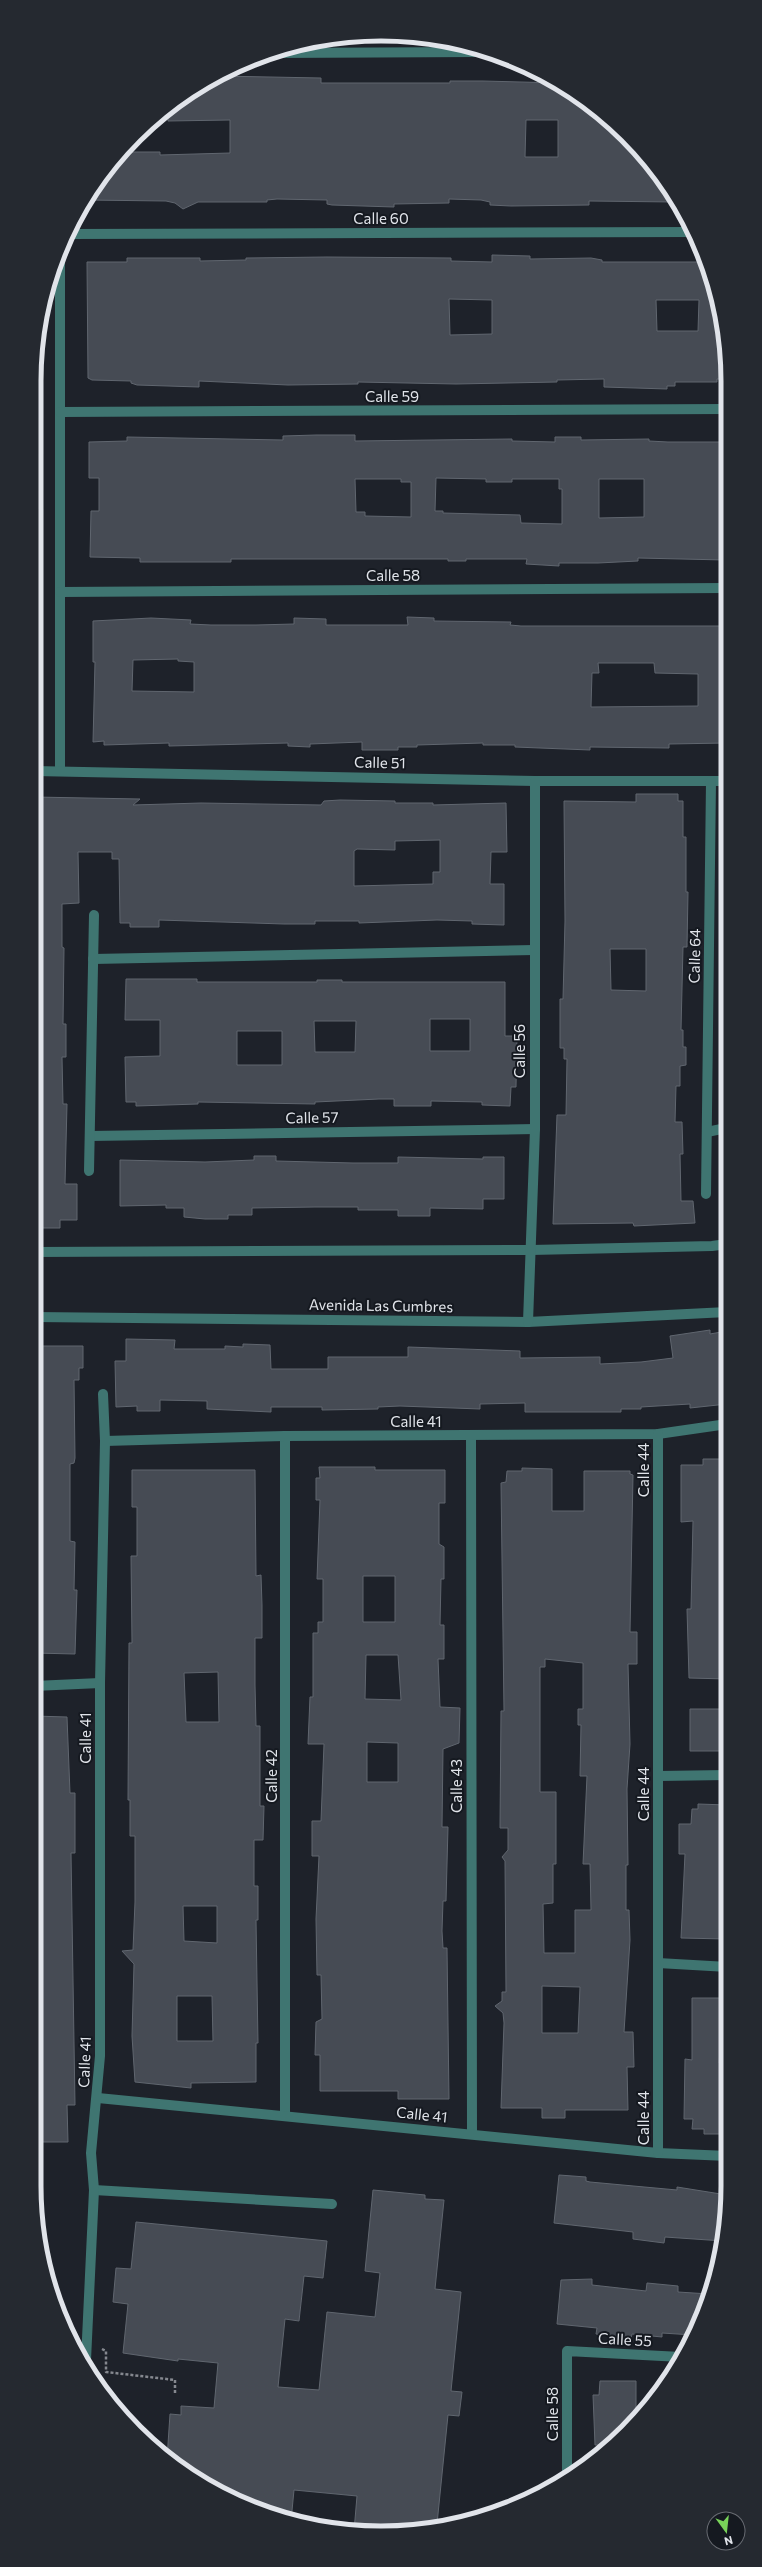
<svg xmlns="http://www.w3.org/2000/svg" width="762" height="2567" font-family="Commissioner,sans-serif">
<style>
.building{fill:#464b54;stroke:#60666f;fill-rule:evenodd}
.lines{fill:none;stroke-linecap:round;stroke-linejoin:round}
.path{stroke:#85888f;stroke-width:2.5;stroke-dasharray:3 2;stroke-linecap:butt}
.minor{stroke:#3f7571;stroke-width:10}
.labels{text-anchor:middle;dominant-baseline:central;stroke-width:4;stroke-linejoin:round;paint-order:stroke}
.street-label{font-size:15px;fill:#e1e4ea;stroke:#151920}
.rim{fill:none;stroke:#e1e4ea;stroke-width:5}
</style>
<rect width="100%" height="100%" fill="#1e222a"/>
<!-- building -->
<g class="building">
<path d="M218,76L321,78V83H450V81H483L558,83L627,136L674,202L589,201V205L511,206L490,205V202L481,200L449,199V203L394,204V207L332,205L327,204V200L277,199L267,200V202H198L183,209L175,203L166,201L86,200L92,188L122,152H160V155L230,153V120L168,121V109L188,93ZM526,120H558V157H525Z"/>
<path d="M492,255L530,256V259L591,258L602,260V262H703L725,336V379H717V382H675V386H667V389L604,387V379L557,380V382L456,384L358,382V384L288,385L199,381V387L137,385L131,383V381L92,380L88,378L87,262H127V258H200V261L246,260V258L327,257L451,258V261L492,262ZM449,299L492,300V334L450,335ZM656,300H699L698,331H657Z"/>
<path d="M316,435H355V441L512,439V441L555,442V437H581V440L649,439V441L668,442H725V560L638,558V561L598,563H559V566L526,564L527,559H466V561H448V559H231V562H140V558L90,557L91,511H99V478H89V442L127,441V437L283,440V436ZM436,478L486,479V482H512V479H559V489H562V524L521,523L520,515L443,513V511H435ZM355,479H401V482H411V517L365,516V512H356ZM599,479H644V517L599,518Z"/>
<path d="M407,617L434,618V621L511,622L510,625L521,626H726V743L669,744V748L590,747V750L515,747V745H483V743L417,745V747H398V750H362V742L310,744V747L288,746V743L169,746V743L104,745V741L93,742L95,662H93V621L151,618L191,620L190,624L211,625H256L294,624V618L326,619V625H408ZM178,659V661L194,662V692L132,691L133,660ZM598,663H654L655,673L698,674V706L591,707L592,673H599Z"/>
<path d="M636,794H678V801H683V837H686V892H688L687,947H683L681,1030H683V1047H686V1065L680,1066V1086H676L675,1122H682L683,1154H680L681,1201H693L695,1223L634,1226L633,1223L553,1224L557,1115H566L567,1059H564V1048H560V999H563L565,921L564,801L636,802ZM610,949H646V991L611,990Z"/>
<path d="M34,797L140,799L133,805L201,803L321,805L324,801L340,800L395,801V803H433V805L506,803L507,852H491L490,884H504V925L472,924V921L437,920L359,923V921H315V924H284L159,920V927H130V923H120L119,859H112V852H78L79,903L62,904V947L64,948L63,1024H66V1057H62L63,1104H67L65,1184H77V1220H60V1228H34V879H40V848H34ZM440,840V872H433V884L354,886V851L357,849L395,850V841Z"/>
<path d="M126,979H197V982H317V980H342V982H505V1036H517L516,1087H511L510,1106L482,1105V1102L431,1101V1106H394V1099H379L315,1102V1104L198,1102V1104L136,1106V1102H126L125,1057L160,1056V1020H125ZM430,1019H470V1051H430ZM314,1021H356L355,1052H315ZM237,1031H282V1065H237Z"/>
<polygon points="254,1156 276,1156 276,1161 353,1163 398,1163 398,1157 483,1159 483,1157 504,1157 504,1199 483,1199 483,1209 430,1208 430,1216 398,1216 398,1210 358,1210 358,1207 315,1207 252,1208 252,1215 228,1215 228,1219 205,1219 184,1217 184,1208 166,1208 166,1205 120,1206 120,1160 205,1162 254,1160"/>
<polygon points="710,1330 710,1334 727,1331 727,1404 690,1408 690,1404 641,1407 641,1409 621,1409 621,1412 525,1412 525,1403 480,1404 480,1409 400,1406 378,1407 378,1409 322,1410 322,1407 271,1407 271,1412 207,1409 207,1401 160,1400 160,1411 137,1411 137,1406 116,1407 115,1361 126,1361 126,1339 175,1340 174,1349 225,1349 225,1346 243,1347 243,1344 270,1345 271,1369 328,1369 328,1357 408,1357 408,1347 520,1351 520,1358 600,1357 600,1364 641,1362 673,1358 670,1336"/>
<polygon points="34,1346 83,1346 83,1368 79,1368 79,1380 74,1380 75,1458 74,1463 70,1464 70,1541 75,1542 74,1590 77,1590 75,1654 34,1653"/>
<polygon points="703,1459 724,1459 727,1483 727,1679 689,1678 687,1609 691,1609 693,1521 681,1522 681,1465 703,1465"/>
<path d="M319,1467H375V1470H445V1503H439V1544L444,1547V1579H441L440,1625H444V1659H438L440,1707L460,1708L459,1743L443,1749L442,1827H448L446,1901H443L442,1931L443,1948H447L449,2099H398V2091H320V2055H315L316,2022L322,2019L321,1975H317L316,1919L319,1856H312V1821H321L324,1744H308L310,1697H313V1633H318V1622H323V1579H317L320,1500H316V1478H320ZM363,1576H395V1622H363ZM366,1655H398L401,1700L365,1699ZM367,1742L398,1743V1782H367Z"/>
<path d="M522,1468L552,1469V1511H584V1471H630V1474L633,1475L630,1632H637V1664H628L630,1744L627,1789L628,1865H626V1910H629L630,1940L624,2032H633L634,2067H627L628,2110H565V2118H542V2108H501L504,2023L503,2013L495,2006L502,2001V1992H506L505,1861L502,1857L508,1850V1828H500L501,1711H504L501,1483L506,1482L507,1471H522ZM545,1659L583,1663V1709H578V1725H581L580,1776H587L583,1864H590L591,1910H575V1953H544L543,1904L553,1903V1864H556V1792H540V1667H545ZM542,1986L580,1987L578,2033H542Z"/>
<path d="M132,1470H255L256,1576L261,1575L262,1605V1638H255V1685L256,1726H260V1806H264L263,1840H254V1886H258V1920H256L258,2043H256V2082L191,2083V2088L135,2082L132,2036L134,1964L122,1951L133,1950L135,1902V1836H130V1800H128L129,1643H132L131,1556H137V1507H132ZM218,1672L219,1722H186L184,1673ZM183,1906H217V1943L184,1941ZM177,1996H212L213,2041H177Z"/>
<polygon points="690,1709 727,1709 726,1751 690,1751"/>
<polygon points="34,1716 67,1717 70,1793 75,1793 75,1853 71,1853 75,2105 67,2105 68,2142 34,2142"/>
<polygon points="698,1804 727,1805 726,1939 681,1938 685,1854 679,1854 679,1824 691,1824 692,1809 698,1809"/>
<polygon points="692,1998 724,1998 719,2063 726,2064 725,2132 723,2134 704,2134 704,2129 692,2129 693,2119 684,2119 685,2059 692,2060"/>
<polygon points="559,2175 586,2177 586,2181 590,2182 677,2190 677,2187 727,2195 723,2241 665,2237 664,2243 633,2239 633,2232 554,2223"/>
<polygon points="373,2190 425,2195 425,2199 444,2200 435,2289 461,2292 451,2391 462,2392 459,2416 448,2415 437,2524 358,2532 354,2531 357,2496 294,2490 291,2521 228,2497 206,2484 206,2477 194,2476 170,2461 167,2459 170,2414 181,2415 181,2406 214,2408 218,2363 178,2359 178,2361 123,2353 128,2304 113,2302 116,2268 131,2269 136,2222 327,2241 323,2278 304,2276 299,2321 285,2319 278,2387 319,2390 327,2312 375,2317 380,2273 365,2271"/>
<polygon points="592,2279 592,2285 646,2291 647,2283 678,2286 678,2292 709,2294 702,2319 693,2335 662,2333 662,2337 632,2334 631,2339 596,2334 597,2328 557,2324 561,2280"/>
<polygon points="600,2381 636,2381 636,2415 608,2445 595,2445 593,2395 599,2395"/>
</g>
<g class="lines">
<!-- path -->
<polyline class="path" points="102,2349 106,2351 106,2372 175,2380 175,2393"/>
<!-- minor -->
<g class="minor">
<polyline points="272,53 479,52"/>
<polyline points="68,234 694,232"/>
<polyline points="60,251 60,771"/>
<polyline points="60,412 725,409"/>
<polyline points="60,592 725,588"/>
<polyline points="34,771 535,781 726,781"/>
<polyline points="93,959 534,950"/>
<polyline points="707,1132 726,1128"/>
<polyline points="90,1136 535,1129"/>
<polyline points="89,1171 94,915"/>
<polyline points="706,1194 711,781"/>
<polyline points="34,1252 531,1250 712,1246 727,1244"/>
<polyline points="34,1317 528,1322 727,1312"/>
<polyline points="528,1322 535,1129 535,781"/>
<polyline points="285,1436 285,2116"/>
<polyline points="471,1437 472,2134"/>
<polyline points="105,1441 285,1436 658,1434 727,1424"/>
<polyline points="34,1686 100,1683"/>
<polyline points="658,1776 727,1775"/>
<polyline points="658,1963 728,1967"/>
<polyline points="98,2098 658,2153 728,2156"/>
<polyline points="658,2153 658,1434"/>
<polyline points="94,2190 332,2204"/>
<polyline points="86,2360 94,2190 91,2153 100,2056 100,1683 105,1441 103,1394"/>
<polyline points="567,2477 567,2351 681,2357"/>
</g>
</g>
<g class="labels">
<!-- street labels -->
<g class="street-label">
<text x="381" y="218">Calle 60</text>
<text x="392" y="396">Calle 59</text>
<text x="393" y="575">Calle 58</text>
<text transform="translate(380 762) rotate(1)">Calle 51</text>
<text transform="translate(694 956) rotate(-89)">Calle 64</text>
<text transform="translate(519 1051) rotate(-90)">Calle 56</text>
<text transform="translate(312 1117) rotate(-1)">Calle 57</text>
<text transform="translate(381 1305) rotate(1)">Avenida Las Cumbres</text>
<text x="416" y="1421">Calle 41</text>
<text transform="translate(643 1470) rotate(-90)">Calle 44</text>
<text transform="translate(85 1738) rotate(-90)">Calle 41</text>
<text transform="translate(271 1776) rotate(-90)">Calle 42</text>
<text transform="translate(456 1786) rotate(-90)">Calle 43</text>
<text transform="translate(643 1794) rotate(-90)">Calle 44</text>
<text transform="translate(84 2062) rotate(-88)">Calle 41</text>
<text transform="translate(422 2114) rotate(6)">Calle 41</text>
<text transform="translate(643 2118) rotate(-90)">Calle 44</text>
<text transform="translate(625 2339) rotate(3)">Calle 55</text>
<text transform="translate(552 2414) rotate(-90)">Calle 58</text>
</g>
</g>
<!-- crop -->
<path d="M0 0H762V2567H0ZM381 41H381A340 340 0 0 1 721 381V2186A340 340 0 0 1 381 2526H381A340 340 0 0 1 41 2186V381A340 340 0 0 1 381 41Z" fill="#252930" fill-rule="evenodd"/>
<path class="rim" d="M381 41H381A340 340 0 0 1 721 381V2186A340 340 0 0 1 381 2526H381A340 340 0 0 1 41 2186V381A340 340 0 0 1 381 41Z"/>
<!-- north arrow -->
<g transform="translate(726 2531) rotate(165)"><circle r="19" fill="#151920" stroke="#676a71"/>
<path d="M0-3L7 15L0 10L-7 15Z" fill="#78d259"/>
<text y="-6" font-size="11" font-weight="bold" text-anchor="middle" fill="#e1e4ea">N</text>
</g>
</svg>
